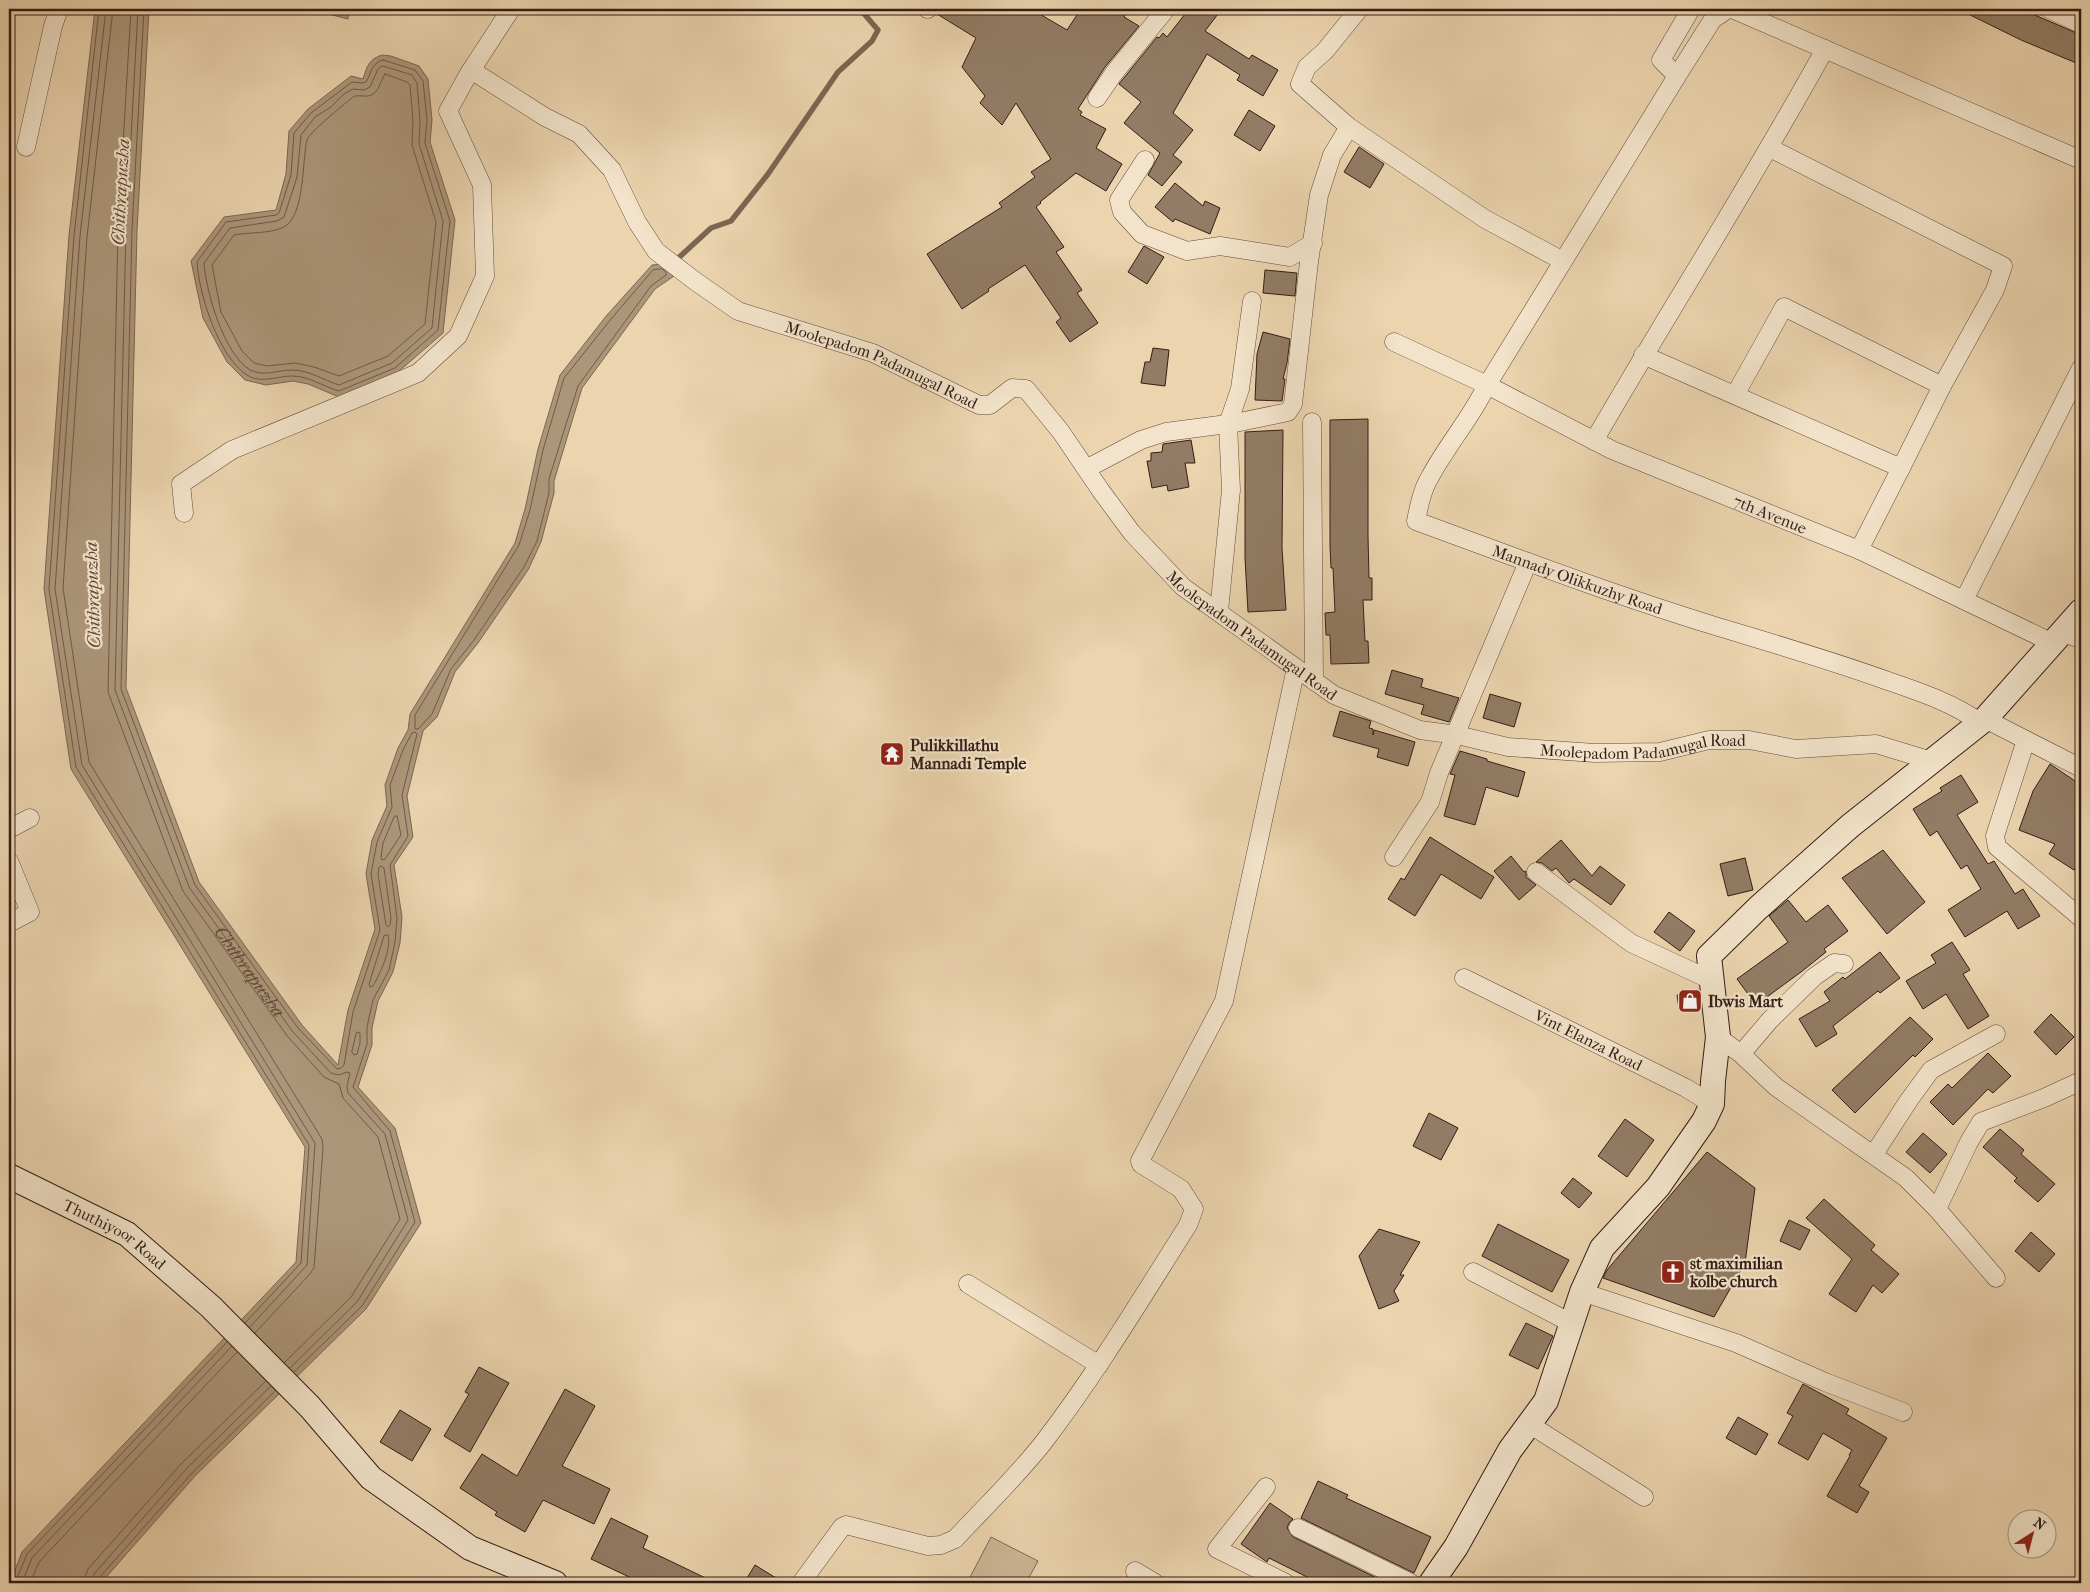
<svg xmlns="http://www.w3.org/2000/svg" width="2090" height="1592" font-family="'IM FELL French Canon',serif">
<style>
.green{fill:#ccb594;stroke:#7f6955}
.water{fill:#ac967a;stroke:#7b6652}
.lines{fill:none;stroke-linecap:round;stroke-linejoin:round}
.shore{stroke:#6f5a48;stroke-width:1}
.stream{stroke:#7b6652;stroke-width:5.5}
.building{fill:#927c65;stroke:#321d16}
.street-casing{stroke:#604b3c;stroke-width:19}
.secondary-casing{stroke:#321d16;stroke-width:26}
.street{stroke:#f2e3ca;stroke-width:18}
.secondary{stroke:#f2e3ca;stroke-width:24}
.labels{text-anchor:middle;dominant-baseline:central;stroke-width:4.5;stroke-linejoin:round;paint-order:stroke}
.street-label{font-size:16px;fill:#321d16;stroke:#f2e3ca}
.poi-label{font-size:16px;font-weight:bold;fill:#321d16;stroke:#f2e3ca;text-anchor:start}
.water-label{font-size:18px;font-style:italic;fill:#5d4739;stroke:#f2e3ca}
</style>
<rect width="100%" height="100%" fill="#ebd4ae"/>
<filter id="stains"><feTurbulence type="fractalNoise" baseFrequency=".004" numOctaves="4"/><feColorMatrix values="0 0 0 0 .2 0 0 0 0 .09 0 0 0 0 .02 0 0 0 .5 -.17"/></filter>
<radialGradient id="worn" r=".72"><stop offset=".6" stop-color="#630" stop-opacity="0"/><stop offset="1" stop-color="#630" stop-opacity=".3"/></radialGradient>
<!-- green -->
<polygon class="green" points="991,1537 1038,1561 1026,1583 967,1583"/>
<!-- water -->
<g class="water">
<polygon points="95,9 149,9 137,230 126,688 199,882 302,1025 338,1065 348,1010 375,929 366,874 372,840 387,806 385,785 398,748 408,730 410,714 515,543 525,509 538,449 560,375 607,315 652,265 664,264 677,274 655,289 582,388 554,481 554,493 541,542 528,570 478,643 455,672 437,717 423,731 407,796 413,837 394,865 402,917 400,943 393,972 378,1001 372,1028 372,1045 358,1087 395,1128 421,1223 366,1309 195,1476 101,1583 10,1583 22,1552 296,1262 305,1147 71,769 44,589 69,235"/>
<polygon points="309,9 349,9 348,19"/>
<path d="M382,55L391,56L419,66L428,79L432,120L430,142L455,220L443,333L398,372L339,397L308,384L293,381L266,385L245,380L227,362L203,318L191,261L224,217L276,210L286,174L289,131L308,109L351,76L363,79C367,66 369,59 382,55Z"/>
</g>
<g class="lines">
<!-- shore -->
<g class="shore">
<polyline points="99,9 74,236 49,589 76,767 309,1145 301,1263 245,1323"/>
<polyline points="106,9 80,236 55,589 82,765 315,1143 307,1265 250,1327"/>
<polyline points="113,9 87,237 63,588 89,762 322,1139 323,1148 314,1268 309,1275 255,1333"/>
<polyline points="131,9 118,229 108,692 183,891 288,1037 324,1077 339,1084 343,1098 378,1137 400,1219 351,1297 284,1363"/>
<path id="s1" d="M138,9L126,230L115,690L189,887L293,1032L331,1073L339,1075L347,1072L350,1073L347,1086L348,1093L385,1134L408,1220L357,1302L290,1368"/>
<polyline points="144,9 132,230 121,689 195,885 298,1028 337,1069 341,1068 344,1065 353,1012 380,930 371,874 377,842 392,807 390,785 403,750 412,733 415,732 417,734 402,795 408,836 390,865 397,918 395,942 389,970 373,1000 367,1027 367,1044 353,1087 390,1131 415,1222 362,1306 294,1372"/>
<path d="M383,60L415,70L423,81L427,120L425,143L450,221L438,330L395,368L339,391C324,387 309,376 292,376C277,376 261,384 247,375C218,356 199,294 197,262L226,222L276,215L279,213L291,175L294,133L311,113L352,82L362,83L366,82C372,72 370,64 383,60Z"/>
<path d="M383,66L412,75L417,83L420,120L419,144L443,221L432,328L392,363L339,385C323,380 309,370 292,370C278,370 263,377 250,370C224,354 206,292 204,263L230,228L277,221L284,217L297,177L301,135L315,117L331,107L344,94L353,89L364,90L370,87L378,69Z"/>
<path d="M385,74L407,82L410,85L413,121L412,145L436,222L425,324L388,356L339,376L314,367L295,363L267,366L254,363L242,351L221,312L212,265L234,235C249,232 270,234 284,227C305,216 302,160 307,140C308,137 311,134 314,131C317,127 352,97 355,96C362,95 367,98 373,94C380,89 381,80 385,74Z"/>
<polygon points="662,269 666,272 666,275 651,286 578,386 549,479 549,493 537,541 524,567 474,640 451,669 432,714 418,729 415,729 415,715 519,545 530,510 543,450 564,378 611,319 653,270"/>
<polygon points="397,816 401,835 385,859 382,860 381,857 383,843 394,817"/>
<polygon points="381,866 384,868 391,918 390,925 388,927 386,925 378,874 379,868"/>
<path d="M388,935C392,949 380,974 373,986L370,987L369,984L384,936Z"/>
<polygon points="357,1032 360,1033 360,1043 357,1054 354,1055 352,1052"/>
<polyline points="15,1583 27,1554 227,1342"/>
<polyline points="22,1583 32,1558 232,1346"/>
<polyline points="30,1583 39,1562 237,1352"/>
<polyline points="83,1583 88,1569 182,1463 266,1381"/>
<polyline points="91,1583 94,1574 187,1468 271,1386"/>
<polyline points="97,1583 99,1578 192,1473 275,1391"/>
</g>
<!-- stream -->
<polyline class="stream" points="674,262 711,228 731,221 768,174 838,72 872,41 878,30 860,9"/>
</g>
<!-- building -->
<g class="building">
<polygon points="939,9 1031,9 1067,30 1081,9 1129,9 1124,17 1139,26 1105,67 1078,109 1082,112 1080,115 1106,129 1096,148 1122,164 1106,191 1076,173 1040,202 1041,203 1036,207 1064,247 1056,252 1082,290 1077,293 1098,323 1070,342 1056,322 1061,318 1025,265 988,289 989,291 962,309 927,254 1002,207 999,203 1035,177 1031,172 1051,159 1016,103 1002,125 980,103 985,96 962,67 976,38 937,14"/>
<polygon points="1189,9 1210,9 1218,14 1205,31 1249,59 1252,55 1278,70 1263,96 1237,80 1240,75 1207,54 1173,113 1193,130 1173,155 1182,162 1162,186 1148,175 1160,153 1124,123 1141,102 1119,84 1157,37 1159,38 1163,33 1167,37"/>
<polygon points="1958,9 2021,9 2081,35 2081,65 2021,40"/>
<polygon points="1249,110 1275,126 1260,151 1234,135"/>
<polygon points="1359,147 1384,164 1370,188 1344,172"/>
<polygon points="1175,183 1203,206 1205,201 1220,208 1210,234 1175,219 1173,222 1155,207"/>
<polygon points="1144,246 1164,257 1147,284 1128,272"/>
<polygon points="1265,270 1297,273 1295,296 1263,293"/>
<polygon points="1263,332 1290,339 1287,363 1283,379 1285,379 1282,401 1255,400 1257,354"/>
<polygon points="1153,348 1169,350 1165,386 1141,383 1145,362 1150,362"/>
<polygon points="1368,419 1368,536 1369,578 1372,578 1372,600 1363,600 1365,641 1368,641 1369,663 1331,664 1330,635 1326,635 1325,613 1335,612 1333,568 1331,568 1330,546 1330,420"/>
<polygon points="1283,430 1282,548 1286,610 1248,612 1245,558 1245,432"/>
<polygon points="1191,440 1195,463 1185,463 1189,487 1168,491 1167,485 1152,488 1147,461 1151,461 1151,453 1162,452 1163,444"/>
<polygon points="1392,670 1423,679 1421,687 1459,698 1449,722 1421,714 1424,705 1385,694"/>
<polygon points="1490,694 1521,703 1514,727 1483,718"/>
<polygon points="1340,711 1371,721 1369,728 1373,729 1373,735 1374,730 1415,742 1408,766 1377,757 1379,749 1333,736"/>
<polygon points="1460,751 1487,759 1487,761 1525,772 1518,797 1486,787 1475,825 1444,816 1455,775 1450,774"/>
<polygon points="2050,764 2081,785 2081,858 2074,870 2049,854 2055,844 2019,830 2033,791"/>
<polygon points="1961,775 1978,802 1957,815 1988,864 1994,861 2015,894 2023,889 2040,916 2018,929 2007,911 1965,937 1948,910 1981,889 1967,865 1961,869 1937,831 1930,836 1913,809 1942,791 1940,788"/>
<polygon points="1430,837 1494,877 1481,899 1441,874 1415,916 1388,899 1401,878 1404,880"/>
<polygon points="1561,840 1592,876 1600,866 1625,885 1611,905 1574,879 1569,883 1556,868 1552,871 1542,863 1536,862"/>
<polygon points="1883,850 1925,902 1887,934 1842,878"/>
<polygon points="1511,856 1524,872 1526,871 1526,877 1536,885 1519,900 1494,871"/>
<polygon points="1745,858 1753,890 1728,896 1720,864"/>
<polygon points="1788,900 1806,922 1828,905 1848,931 1824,949 1826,952 1801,972 1756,1005 1737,979 1788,942 1769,916"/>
<polygon points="1669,912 1695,931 1680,951 1654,932"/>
<polygon points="1952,942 1970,970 1963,974 1989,1016 1968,1029 1946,994 1923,1009 1906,981 1936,963 1931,955"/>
<polygon points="1880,952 1900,978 1880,993 1878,991 1833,1026 1837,1034 1816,1047 1799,1019 1830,1001 1824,992 1843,977 1845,979"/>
<polygon points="1699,992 1701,1007 1679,1009 1677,995"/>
<polygon points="2051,1014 2074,1037 2056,1055 2034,1032"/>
<polygon points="1910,1017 1933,1039 1915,1057 1913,1055 1855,1113 1832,1090"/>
<polygon points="1988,1053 2011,1076 1993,1093 1988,1089 1953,1125 1930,1102 1948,1084 1952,1088"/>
<polygon points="1429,1113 1458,1128 1441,1160 1413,1146"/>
<polygon points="1625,1119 1654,1140 1627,1177 1598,1156"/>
<polygon points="2000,1129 2024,1150 2021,1154 2055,1184 2038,1202 2014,1181 2017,1178 1983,1147"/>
<polygon points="1923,1133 1947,1154 1930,1173 1906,1152"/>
<polygon points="1707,1152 1755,1188 1745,1263 1714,1317 1603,1278 1607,1270"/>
<polygon points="1573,1178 1592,1193 1579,1208 1561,1193"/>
<polygon points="1824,1199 1875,1245 1871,1250 1899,1274 1882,1293 1873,1285 1856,1312 1829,1294 1852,1259 1806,1218"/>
<polygon points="1789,1220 1810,1230 1800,1250 1780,1241"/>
<polygon points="1498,1224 1569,1260 1552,1292 1482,1256"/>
<polygon points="1379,1229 1420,1242 1400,1275 1404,1275 1394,1291 1399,1301 1379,1309 1359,1256"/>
<polygon points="2031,1232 2055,1254 2039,1272 2015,1251"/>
<polygon points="1526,1323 1553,1336 1538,1369 1509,1355"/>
<polygon points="479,1367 509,1383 470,1452 444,1436 469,1394 465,1392"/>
<polygon points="1803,1384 1849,1409 1846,1414 1887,1438 1859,1486 1869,1492 1857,1513 1827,1496 1850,1456 1849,1455 1852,1450 1823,1433 1808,1460 1778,1443 1793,1416 1787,1413"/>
<polygon points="565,1389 595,1406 562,1466 610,1489 594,1524 543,1500 525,1532 495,1515 497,1512 460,1488 482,1454 517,1476"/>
<polygon points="400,1410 431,1429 412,1461 380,1442"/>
<polygon points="1738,1417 1768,1434 1756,1455 1726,1438"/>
<polygon points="1318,1481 1348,1495 1346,1498 1431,1537 1414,1573 1301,1518"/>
<polygon points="1270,1503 1293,1519 1289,1523 1287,1528 1293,1537 1387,1583 1319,1583 1269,1558 1267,1562 1241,1544"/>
<polygon points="611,1518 648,1536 643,1548 716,1583 642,1583 591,1559"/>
<polygon points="755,1565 784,1583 744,1583"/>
</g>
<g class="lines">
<defs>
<g id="street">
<polyline points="927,9 928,9"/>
<polyline points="1359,9 1325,51 1307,67 1300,84 1349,127 1485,219 1563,261"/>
<path id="s2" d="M1691,9L1661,60L1677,76L1487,385C1471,418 1447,445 1430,477C1422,490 1419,506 1416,521C1514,557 1612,594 1712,625C1771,643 1830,660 1888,681C1920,692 1953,703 1981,723"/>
<polyline points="1732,9 2081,160"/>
<polyline points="2049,9 2081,24"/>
<path id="s3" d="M471,70L545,117L579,134L612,170L637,222L656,251L695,281L738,311L873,353L979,405H990L1012,388L1026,389L1061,432L1101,491L1132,533L1183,587L1334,695L1420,730L1457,735L1508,747L1595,753L1660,752L1709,740H1749L1796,749L1876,744L1932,761"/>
<polyline points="1677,76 1713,19 1728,9"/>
<polyline points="1097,98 1114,73 1166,9"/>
<polyline points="26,147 53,26 59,9"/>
<polyline points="1770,148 2003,266 1995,290 1942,386"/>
<polyline points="1145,160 1119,200 1122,212 1142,234 1187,251 1220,246 1290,257 1313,243"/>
<path id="s4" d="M1394,342L1487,385L1612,450L1859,550L2053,643"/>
<polyline points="1643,355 1901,468 1859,550"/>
<polyline points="1735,395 1784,307 1942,386 1901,468"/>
<polyline points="1312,422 1314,681"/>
<path d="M1594,441C1670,309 1752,182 1825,49"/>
<polyline points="1086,469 1141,440 1166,432 1235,423 1288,412 1293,404 1309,262 1319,195 1332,155 1349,127"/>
<polyline points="184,513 181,484 232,450 418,373 458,336 485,276 482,185 448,111 468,75 511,9"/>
<polyline points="1964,600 2081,368"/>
<polyline points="1219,611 1231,490 1228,424 1240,389 1252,301"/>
<polyline points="2062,633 2081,639"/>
<polyline points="1985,719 2081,768"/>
<polyline points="2026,740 1995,836 1997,847 2081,918"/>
<polyline points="9,829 30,818"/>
<polyline points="1394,857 1430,802 1439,773 1528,562"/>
<polyline points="9,861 30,912 9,923"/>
<polyline points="1536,872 1631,943 1713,981"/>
<path id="s5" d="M1464,978L1686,1088L1712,1104"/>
<polyline points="1718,1037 1741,1054 1776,1087 1906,1178 1937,1209 1996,1278"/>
<polyline points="1741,1054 1770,1020 1814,977 1834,963 1844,964"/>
<polyline points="1874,1154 1909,1100 1931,1070 1996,1034"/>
<polyline points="1937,1209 1969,1142 1981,1122 2044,1098 2081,1081"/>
<polyline points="1473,1272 1571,1323"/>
<polyline points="968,1284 1099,1365"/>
<polyline points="1582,1292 1736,1343 1825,1382 1903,1412"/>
<polyline points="1529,1424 1644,1497"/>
<polyline points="1266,1487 1217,1549 1286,1583"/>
<polyline points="1298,1528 1411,1583"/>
<polyline points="1135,1571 1155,1583"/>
<path d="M801,1583L842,1527L846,1525L928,1546L941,1545L955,1539C984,1508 1016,1477 1043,1443C1096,1374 1141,1299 1188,1225L1194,1209L1181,1189L1141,1164L1140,1161L1224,1001L1296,668"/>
</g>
<g id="secondary">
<path id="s6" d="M9,1176L127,1234L211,1307L310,1407L371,1478L470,1548L555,1583"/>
<polyline points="1431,1583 1456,1547 1510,1450 1546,1401 1582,1292 1602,1248 1658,1187 1704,1121 1712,1104 1713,1081 1718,1037 1709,956 1758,908 1850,826 1985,719 2081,611"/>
</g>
</defs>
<!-- street casing -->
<use href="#street" class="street-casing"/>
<!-- secondary casing -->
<use href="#secondary" class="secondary-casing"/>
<!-- street -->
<use href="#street" class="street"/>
<!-- secondary -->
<use href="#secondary" class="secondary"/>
</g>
<!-- icons -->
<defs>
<symbol id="temple-square" viewBox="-11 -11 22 22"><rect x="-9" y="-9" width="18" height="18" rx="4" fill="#8f2418" stroke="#f2e3ca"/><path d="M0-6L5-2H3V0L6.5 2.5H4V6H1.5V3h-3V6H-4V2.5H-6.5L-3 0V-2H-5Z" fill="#fff"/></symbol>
<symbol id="shop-square" viewBox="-11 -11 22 22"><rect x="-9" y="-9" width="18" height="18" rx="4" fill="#8f2418" stroke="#f2e3ca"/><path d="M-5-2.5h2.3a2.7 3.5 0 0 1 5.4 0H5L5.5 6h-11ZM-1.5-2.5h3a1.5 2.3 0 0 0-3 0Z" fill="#fff"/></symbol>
<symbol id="church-square" viewBox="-11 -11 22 22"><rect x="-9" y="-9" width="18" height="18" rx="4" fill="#8f2418" stroke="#f2e3ca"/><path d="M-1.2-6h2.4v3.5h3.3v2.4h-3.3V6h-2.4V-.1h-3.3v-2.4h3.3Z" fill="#fff"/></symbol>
</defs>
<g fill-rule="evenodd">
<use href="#temple-square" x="878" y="740" width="28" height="28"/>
<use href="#shop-square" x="1676" y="987" width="28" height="28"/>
<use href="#church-square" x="1659" y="1258" width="28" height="28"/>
</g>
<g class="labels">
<!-- street labels -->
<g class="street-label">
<text stroke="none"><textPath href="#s3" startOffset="522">Moolepadom Padamugal Road</textPath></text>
<text stroke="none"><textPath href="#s4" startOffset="414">7th Avenue</textPath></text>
<text stroke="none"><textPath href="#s2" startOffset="771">Mannady Olikkuzhy Road</textPath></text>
<text stroke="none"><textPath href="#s3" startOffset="1018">Moolepadom Padamugal Road</textPath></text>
<text stroke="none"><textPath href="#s3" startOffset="1438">Moolepadom Padamugal Road</textPath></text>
<text stroke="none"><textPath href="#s5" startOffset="139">Vint Elanza Road</textPath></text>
<text stroke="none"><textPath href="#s6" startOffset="121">Thuthiyoor Road</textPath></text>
</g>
<!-- poi labels -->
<g class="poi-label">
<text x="910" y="745">Pulikkillathu<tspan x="910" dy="18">Mannadi Temple</tspan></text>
<text x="1708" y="1001">Ibwis Mart</text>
<text x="1690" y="1263">st maximilian<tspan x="1690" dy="18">kolbe church</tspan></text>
</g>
<!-- water labels -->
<g class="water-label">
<text transform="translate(121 192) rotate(-87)">Chithrapuzha</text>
<text transform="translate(93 595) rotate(-92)">Chithrapuzha</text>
<text stroke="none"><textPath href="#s1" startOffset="996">Chithrapuzha</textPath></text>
</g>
</g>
<!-- margin -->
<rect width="2090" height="1592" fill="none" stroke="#ebd4ae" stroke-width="30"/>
<rect x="10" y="10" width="2070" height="1572" fill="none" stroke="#321d16" stroke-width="2.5"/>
<rect x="15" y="15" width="2060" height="1562" fill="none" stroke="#321d16"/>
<!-- north arrow -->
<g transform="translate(2032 1534) rotate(36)"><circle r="24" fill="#f2e3ca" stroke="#a59482"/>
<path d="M0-4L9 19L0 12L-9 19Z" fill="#8f2418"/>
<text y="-8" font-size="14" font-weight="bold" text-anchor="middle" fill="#321d16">N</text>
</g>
<rect width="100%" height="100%" filter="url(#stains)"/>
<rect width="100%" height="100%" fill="url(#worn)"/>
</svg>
